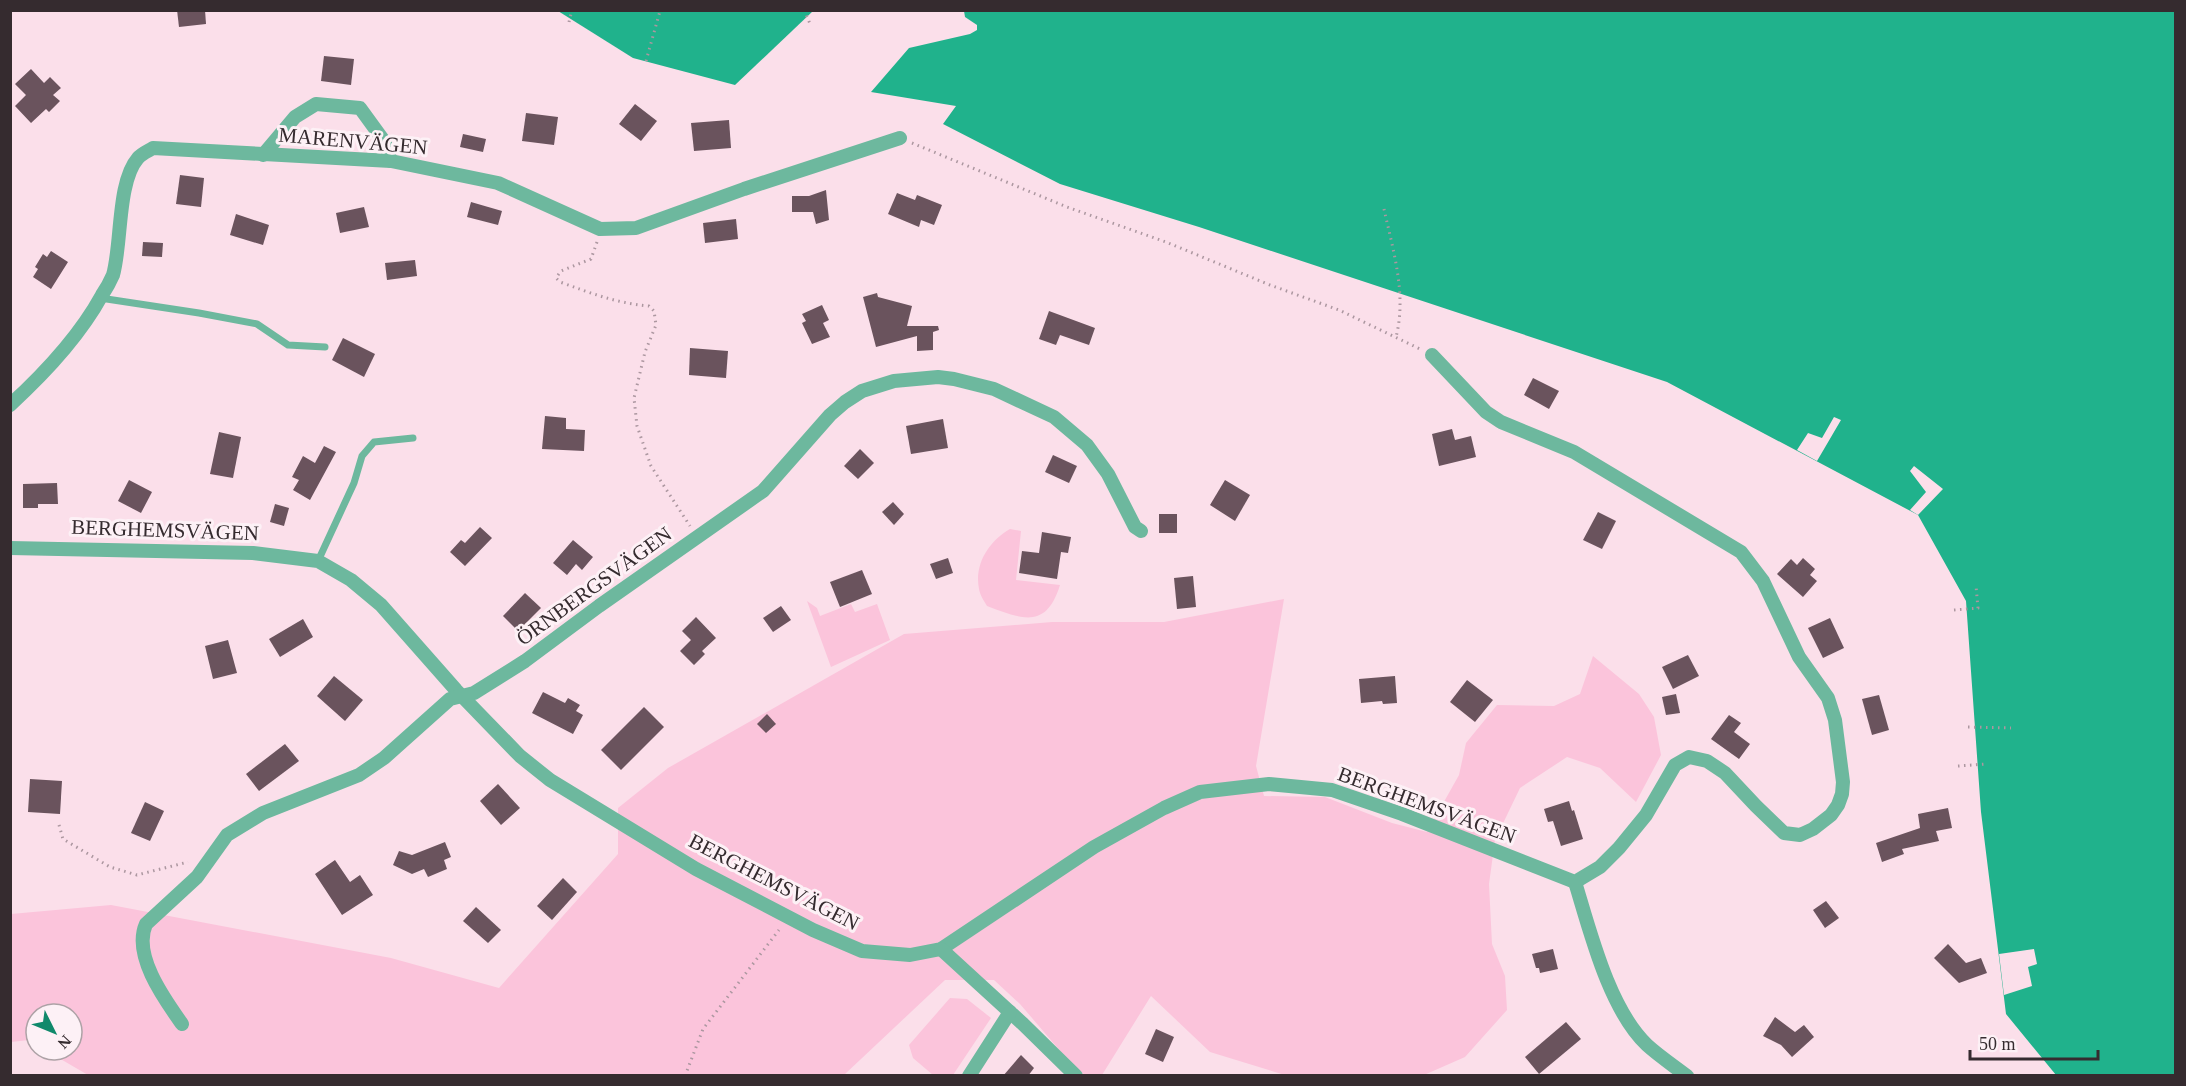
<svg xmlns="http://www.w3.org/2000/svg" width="2186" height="1086" font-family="'Times New Roman',serif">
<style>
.green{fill:#fbc4db}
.water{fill:#20b28c}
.pier{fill:#fbdfea}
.building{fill:#6a535d}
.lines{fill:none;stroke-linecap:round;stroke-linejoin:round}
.path{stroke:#ac97a0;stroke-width:3;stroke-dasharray:1.5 4.5;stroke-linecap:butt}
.lane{stroke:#6db89e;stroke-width:7}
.street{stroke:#6db89e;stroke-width:14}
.labels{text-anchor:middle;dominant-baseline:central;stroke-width:6;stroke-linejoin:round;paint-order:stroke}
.street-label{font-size:21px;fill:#352b2f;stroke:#fdf1f6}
</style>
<rect width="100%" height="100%" fill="#fbdfea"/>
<!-- green -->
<g class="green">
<path d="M1010,529L1021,531L1016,580L1060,585C1046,630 1022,619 987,606C984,601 980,595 979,589C974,564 989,541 1010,529Z"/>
<polygon points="1284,599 1256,766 1264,796 1325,797 1392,823 1427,832 1459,775 1466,743 1497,705 1554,706 1580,694 1593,656 1639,694 1654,717 1661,755 1636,802 1600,768 1567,757 1520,788 1495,840 1489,884 1492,944 1505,976 1507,1010 1465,1057 1424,1075 1285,1075 1210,1052 1151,996 1102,1075 1085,1075 1074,1067 1020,1004 994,980 945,980 844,1075 88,1075 45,1050 72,1050 72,1014 36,1014 36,1044 29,1040 11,1042 11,914 111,905 391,958 499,988 618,854 618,808 668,768 904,634 1052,622 1164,622"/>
<polygon points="807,601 817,608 820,616 851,604 855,612 877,604 890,640 831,667"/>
<polygon points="950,998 967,999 991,1018 953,1075 933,1075 913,1058 909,1045"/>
</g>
<!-- water -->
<g class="water">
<polygon points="558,11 813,11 735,85 633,58"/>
<polygon points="964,11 2175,11 2175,1075 2056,1075 2006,1014 1981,812 1966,601 1918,515 1667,382 1199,227 1060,184 943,124 956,106 871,92 909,48 970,34 977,30 977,25 965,17"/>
</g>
<!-- pier -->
<g class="pier">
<polygon points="1834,417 1841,420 1817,461 1797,450 1808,433 1822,438"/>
<polygon points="1914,466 1943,489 1918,515 1910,510 1926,492 1910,471"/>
<polygon points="2034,949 2037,964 2028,967 2032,986 2004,995 1999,954"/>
</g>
<!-- building -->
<g class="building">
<polygon points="177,10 205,10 206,24 179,27"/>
<polygon points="324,56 354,59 351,85 321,81"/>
<polygon points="31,69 44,83 50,77 61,88 53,95 60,101 49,112 46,109 31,123 15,106 26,95 15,84"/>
<polygon points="635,104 657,121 641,141 619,124"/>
<polygon points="526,113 558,117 554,145 522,141"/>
<polygon points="729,120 731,148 694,151 691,123"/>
<polygon points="463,134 486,139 483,152 460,147"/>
<polygon points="180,175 204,178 201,207 176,204"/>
<polygon points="826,190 829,220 816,224 813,212 792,212 792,196 809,196"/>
<polygon points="897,193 915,200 917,195 942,205 934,225 921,220 919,227 888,214"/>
<polygon points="471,202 502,211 498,225 467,217"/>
<polygon points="364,207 369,227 340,233 336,213"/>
<polygon points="236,214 269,225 263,245 230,235"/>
<polygon points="736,219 738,239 705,243 703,223"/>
<polygon points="143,242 163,243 162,257 142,256"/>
<polygon points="51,251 68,262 51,289 33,277 38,269 35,267 43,254 47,257"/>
<polygon points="415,260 417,276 387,280 385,263"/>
<polygon points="877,293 878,297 912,306 907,326 938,326 939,330 933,332 933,350 917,351 917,336 876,347 863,297"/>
<polygon points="822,305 829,320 823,323 830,337 812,344 802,323 806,321 802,314"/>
<polygon points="1049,311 1095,328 1089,345 1060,335 1056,345 1039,339"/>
<polygon points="343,338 375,354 364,377 332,360"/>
<polygon points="690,348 728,351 726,378 689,375"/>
<polygon points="1533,378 1559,391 1549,409 1524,395"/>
<polygon points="545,416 566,418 566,429 585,430 584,451 542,449"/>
<polygon points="943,419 948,448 911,454 906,426"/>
<polygon points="1452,429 1455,440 1471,436 1476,457 1439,466 1432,434"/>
<polygon points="219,432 241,437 233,478 210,474"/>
<polygon points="324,446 336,452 310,500 293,490 299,480 292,477 303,456 315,463"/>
<polygon points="860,449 874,463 858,479 844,466"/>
<polygon points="1053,455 1077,466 1069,483 1045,472"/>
<polygon points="129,480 152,492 141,513 118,501"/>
<polygon points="1225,480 1250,495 1235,521 1210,505"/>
<polygon points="57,483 58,504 38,504 38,508 23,508 23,484"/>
<polygon points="893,502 904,514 894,525 882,512"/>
<polygon points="275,504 289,508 284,526 270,522"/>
<polygon points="1598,512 1616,521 1602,549 1583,540"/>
<rect x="1159" y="514" width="18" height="19"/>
<polygon points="480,527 492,538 465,566 450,552 461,540 465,543"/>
<polygon points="1042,532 1071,537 1068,553 1061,552 1057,579 1019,573 1022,551 1039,553"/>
<polygon points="573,540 593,557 582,570 576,564 567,575 553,563"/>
<polygon points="948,558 953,573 936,579 930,564"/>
<polygon points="1803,558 1815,569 1810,575 1817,581 1803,597 1777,574 1791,559 1797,565"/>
<polygon points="862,570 872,594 840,607 830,582"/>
<polygon points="1193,576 1196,607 1177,609 1174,578"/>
<polygon points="525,593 541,608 518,631 503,616"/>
<polygon points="781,606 791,620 773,632 763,618"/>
<polygon points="696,617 716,638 702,651 705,654 694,665 680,651 691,640 682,631"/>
<polygon points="1830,618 1844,648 1823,658 1808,628"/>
<polygon points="303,619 313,637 280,657 269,639"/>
<polygon points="228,640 237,673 213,679 205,646"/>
<polygon points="1688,655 1699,676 1673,689 1662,667"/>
<polygon points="334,676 363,700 345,721 317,696"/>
<polygon points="1395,676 1397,703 1383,704 1382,701 1361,703 1359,679"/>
<polygon points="1467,680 1493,700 1475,722 1450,702"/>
<polygon points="543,692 565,703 568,698 580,705 576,711 583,715 573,734 532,713"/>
<polygon points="1676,694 1680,713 1666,715 1662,697"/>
<polygon points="1879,695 1889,730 1872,735 1862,699"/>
<polygon points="644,707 664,727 621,770 601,750"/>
<polygon points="767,714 776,724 766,733 757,724"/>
<polygon points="1729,715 1741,723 1734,732 1750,744 1739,759 1711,739"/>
<polygon points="285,744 299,761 259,791 246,774"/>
<polygon points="30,779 62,781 60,814 28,812"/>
<polygon points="498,784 520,808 501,825 480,801"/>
<polygon points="1569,801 1572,811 1574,810 1583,839 1561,846 1553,821 1548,822 1544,809"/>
<polygon points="145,802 164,811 150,841 131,833"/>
<polygon points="1948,808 1952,828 1936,831 1939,841 1902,849 1904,854 1882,862 1876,843 1920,828 1918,814"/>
<polygon points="445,842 451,857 444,860 447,869 428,877 424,869 412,874 393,865 399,851 412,855"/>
<polygon points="335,860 350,882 360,875 373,895 342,915 315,874"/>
<polygon points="563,878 577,892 552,920 537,906"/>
<polygon points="1826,901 1839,918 1825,928 1813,910"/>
<polygon points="476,907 501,930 488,943 463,921"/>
<polygon points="1948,944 1966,963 1981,958 1987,973 1959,983 1934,958"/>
<polygon points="1553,949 1558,969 1540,973 1539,968 1536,968 1532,954"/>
<polygon points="1775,1017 1795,1032 1804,1025 1814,1037 1792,1057 1781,1045 1763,1036"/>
<polygon points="1566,1022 1581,1039 1539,1074 1525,1057"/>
<polygon points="1156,1029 1174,1037 1163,1062 1145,1054"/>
<polygon points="1021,1055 1034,1068 1028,1076 1003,1076"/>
</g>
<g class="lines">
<!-- path -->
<g class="path">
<polyline points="804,10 811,26"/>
<polyline points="569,22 572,10"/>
<polyline points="646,61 660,11"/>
<polyline points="912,143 1067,207 1166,242 1270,285 1339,310 1420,349"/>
<path d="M1384,209C1393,250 1407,295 1396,337"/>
<path d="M597,242L591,259L561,271L556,278L560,282C591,293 615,303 649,306L654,311L656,325L645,352L634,398L637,426L651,466L690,526"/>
<polyline points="1954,610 1978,608 1976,586"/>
<polyline points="1968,727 2011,728"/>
<polyline points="1958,766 1986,764"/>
<polyline points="59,825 63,839 110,867 137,875 188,862"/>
<polyline points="685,1076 703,1029 779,930"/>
</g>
<!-- lane -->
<g class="lane">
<polyline points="100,298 199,313 257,324 288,345 325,347"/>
<polyline points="318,561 354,483 362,456 374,442 413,438"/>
</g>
<!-- street -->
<g class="street">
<polyline points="263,155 295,117 316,104 360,108 384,141 391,161"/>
<path d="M10,405C45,373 79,337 102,295C106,289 110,282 113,275C122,244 117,182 138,158C141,154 148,151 153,148L391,161L498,183L600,229L636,228L744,189L900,138"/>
<polyline points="10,548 253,553 318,561 351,580 381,605 456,690 520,756 550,780 696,869 813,930 862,951 910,955 941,949 1094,847 1164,808 1200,792 1269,784 1332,790 1402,814 1575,882 1600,867 1619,848 1646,815 1675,765 1689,757 1707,761 1725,773 1756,806 1784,833 1800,835 1813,829 1831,815 1838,805 1842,794 1843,782 1835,720 1828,698 1799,657 1763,581 1741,552 1574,452 1501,422 1486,412 1432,355"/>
<path d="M1575,882C1590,931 1609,1009 1647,1045C1659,1056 1674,1066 1687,1076"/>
<polyline points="941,949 1023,1024 1076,1076"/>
<path d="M182,1024C165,1000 132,955 146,924L197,877L227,835L263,813L359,775L384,758L450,699L474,693L525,661L599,606L763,491L830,415L845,402L862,391L894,381L938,377L954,379L994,389L1054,417L1087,445L1108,474L1135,527L1141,531"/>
<polyline points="969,1076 1010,1012"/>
</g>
</g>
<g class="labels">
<!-- street labels -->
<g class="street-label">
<text transform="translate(353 141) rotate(5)">MARENVÄGEN</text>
<text transform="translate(165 530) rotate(2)">BERGHEMSVÄGEN</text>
<text transform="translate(594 586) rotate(-36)">ÖRNBERGSVÄGEN</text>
<text transform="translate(1427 805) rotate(20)">BERGHEMSVÄGEN</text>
<text transform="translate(774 882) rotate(27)">BERGHEMSVÄGEN</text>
</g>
</g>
<!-- border -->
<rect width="2186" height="1086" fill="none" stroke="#352b2f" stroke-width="24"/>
<!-- north arrow -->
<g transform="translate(54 1032) rotate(133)"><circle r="28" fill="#fdf1f6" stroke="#ada2a6" stroke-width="1.5"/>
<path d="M0-4.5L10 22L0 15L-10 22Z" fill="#10896b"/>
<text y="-9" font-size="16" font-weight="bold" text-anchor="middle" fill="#352b2f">N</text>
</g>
<!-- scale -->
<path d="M1970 1050v9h128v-9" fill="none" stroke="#352b2f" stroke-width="3"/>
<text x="1979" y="1050" font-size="18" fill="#352b2f" stroke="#fdf1f6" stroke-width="4.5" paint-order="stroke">50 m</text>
</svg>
